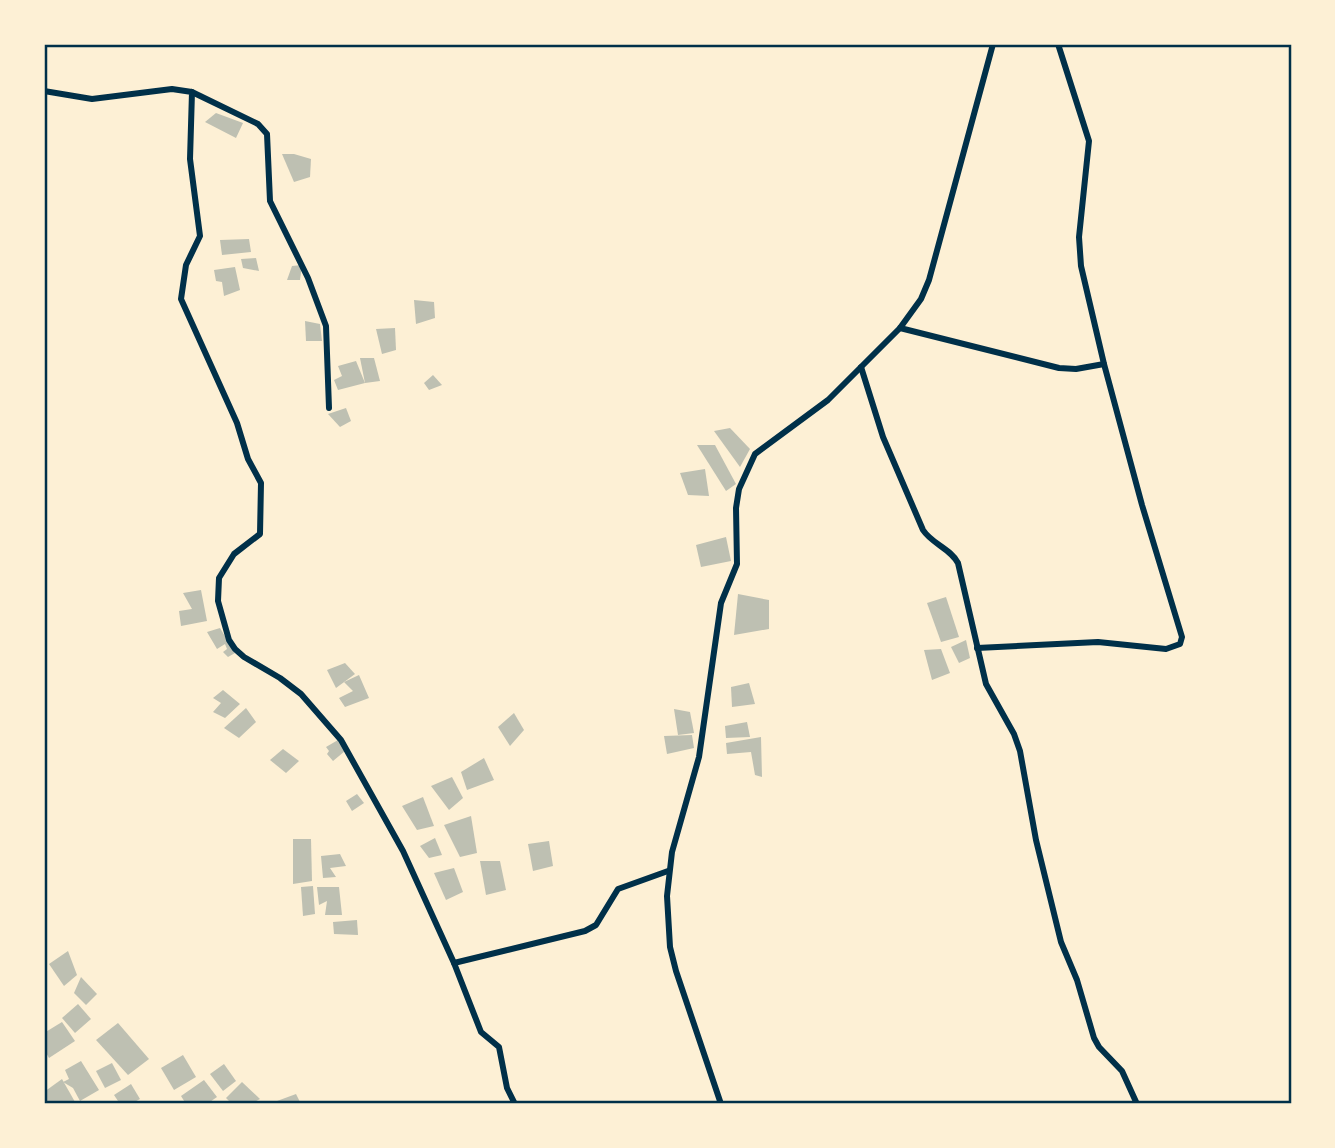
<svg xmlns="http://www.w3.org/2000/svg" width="1335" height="1148" font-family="Commissioner,sans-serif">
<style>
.building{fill:#bec0b2}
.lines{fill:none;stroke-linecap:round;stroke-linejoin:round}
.minor{stroke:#003049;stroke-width:6}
.neatline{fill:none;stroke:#003049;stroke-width:2.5}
</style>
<rect width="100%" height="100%" fill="#fdf0d5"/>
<!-- building -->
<g class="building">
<polygon points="216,113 243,123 236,138 205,122"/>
<polygon points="282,154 294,154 311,159 310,177 294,182"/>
<polygon points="249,239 251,252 222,255 220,240"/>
<polygon points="256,258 259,271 243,268 241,259"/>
<polygon points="302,265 300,280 287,280 292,266"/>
<polygon points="235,267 240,290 224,296 222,282 216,281 214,270"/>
<polygon points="414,300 434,302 435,318 416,324"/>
<polygon points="305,321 320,324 322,341 306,341"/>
<polygon points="395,328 396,350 382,354 376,329"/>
<polygon points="360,358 374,358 380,381 365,383"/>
<polygon points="356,361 365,383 338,390 334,380 342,376 338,366"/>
<polygon points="433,375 442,385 429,390 424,383"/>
<polygon points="346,408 351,421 340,427 328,414"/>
<polygon points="730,428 750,449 740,467 714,431"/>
<polygon points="697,445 715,445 736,484 726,491"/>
<polygon points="705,469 709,496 688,495 680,473"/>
<polygon points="726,537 731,561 701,567 696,545"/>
<polygon points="201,590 207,621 181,626 179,611 192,609 183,593"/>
<polygon points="738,594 769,600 769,629 734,635"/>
<polygon points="946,597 959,637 941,642 927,603"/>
<polygon points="220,628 235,653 228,657 223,652 227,649 225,644 217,649 207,632"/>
<polygon points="966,640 970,658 959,663 951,647"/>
<polygon points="941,649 950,673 932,680 924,650"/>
<polygon points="345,663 355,674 336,688 327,670"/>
<polygon points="359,675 369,698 345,707 339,698 353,691 344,682"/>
<polygon points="749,683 755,704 732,707 731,687"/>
<polygon points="223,690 240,704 225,718 213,712 221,703 213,698"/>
<polygon points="246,708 256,722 239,738 224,728"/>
<polygon points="674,709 690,712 694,733 678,735"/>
<polygon points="514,713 524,730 510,746 498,727"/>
<polygon points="747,722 750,737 726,738 725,726"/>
<polygon points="692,735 694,748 667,754 664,736"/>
<polygon points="761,737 762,777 755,775 751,752 727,754 726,743"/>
<polygon points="338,740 345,751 333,761 327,754 329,751 326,747"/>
<polygon points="283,749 299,761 286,773 270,760"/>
<polygon points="484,758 494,780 467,790 461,772"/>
<polygon points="452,777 463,798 449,810 431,786"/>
<polygon points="357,794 364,803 352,811 346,801"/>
<polygon points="423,797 434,826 417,830 402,806"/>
<polygon points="471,816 477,853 460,857 444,825"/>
<polygon points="435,838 442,855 429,858 420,846"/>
<polygon points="293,839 311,839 312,881 293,884"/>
<polygon points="549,841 553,866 533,871 528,844"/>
<polygon points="340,854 346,866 330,868 336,877 323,878 321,856"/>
<polygon points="480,861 500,861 506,890 486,895"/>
<polygon points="454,868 463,892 446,900 434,873"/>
<polygon points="313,886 315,914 303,916 301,887"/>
<polygon points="317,887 339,887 342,915 325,915 327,901 319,905"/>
<polygon points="357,920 358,935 334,934 333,922"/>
<polygon points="68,951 77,975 64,986 49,964"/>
<polygon points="81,977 97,994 86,1005 74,993"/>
<polygon points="78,1004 91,1019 75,1033 62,1018"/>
<polygon points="62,1022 75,1041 49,1058 44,1049 44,1033"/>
<polygon points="118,1023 149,1059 128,1075 96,1040"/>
<polygon points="183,1055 196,1077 174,1090 161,1068"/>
<polygon points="81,1061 99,1090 80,1101 73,1088 63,1082 69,1079 65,1070"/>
<polygon points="112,1063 121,1080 105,1088 96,1071"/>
<polygon points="224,1064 236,1081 223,1091 210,1074"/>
<polygon points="62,1079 75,1102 70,1104 47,1104 44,1092"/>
<polygon points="204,1080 217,1097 207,1104 186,1104 181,1096"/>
<polygon points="242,1082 260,1099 251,1104 232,1104 226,1098"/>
<polygon points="131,1084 140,1099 131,1104 120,1104 114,1095"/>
<polygon points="296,1094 301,1104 278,1104 277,1101"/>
</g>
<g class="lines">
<!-- minor -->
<g class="minor">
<polyline points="44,91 92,99 172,89 192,92 190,159 200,236 186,265 181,299 237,423 248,459 261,483 260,534 234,554 219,578 218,601 229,640 235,649 244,657 280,678 301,694 341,740 403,851 454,963 481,1032 499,1047 507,1088 515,1104"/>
<polyline points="192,92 258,124 267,134 270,201 308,278 326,326 329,408"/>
<polyline points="900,328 1059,368 1076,369 1104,364"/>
<path d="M861,367L883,437L923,530C932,544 950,548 958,563L986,684L1014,734L1020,751L1036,840L1061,942L1077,980L1094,1038L1099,1047L1122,1071L1137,1104"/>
<polyline points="977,648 1098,642 1166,649 1180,644 1182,637 1142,505 1104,364 1081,266 1079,237 1089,141 1058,44"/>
<polyline points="454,963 585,931 596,925 618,889 668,871"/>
<polyline points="721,1104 676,971 670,947 667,896 672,852 699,757 721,603 737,564 736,508 739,489 755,454 828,400 900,328 921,299 929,280 993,44"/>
</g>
</g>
<!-- border -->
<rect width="1335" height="1148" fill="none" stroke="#fdf0d5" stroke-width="91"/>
<rect x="46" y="46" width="1244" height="1056" class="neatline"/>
</svg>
